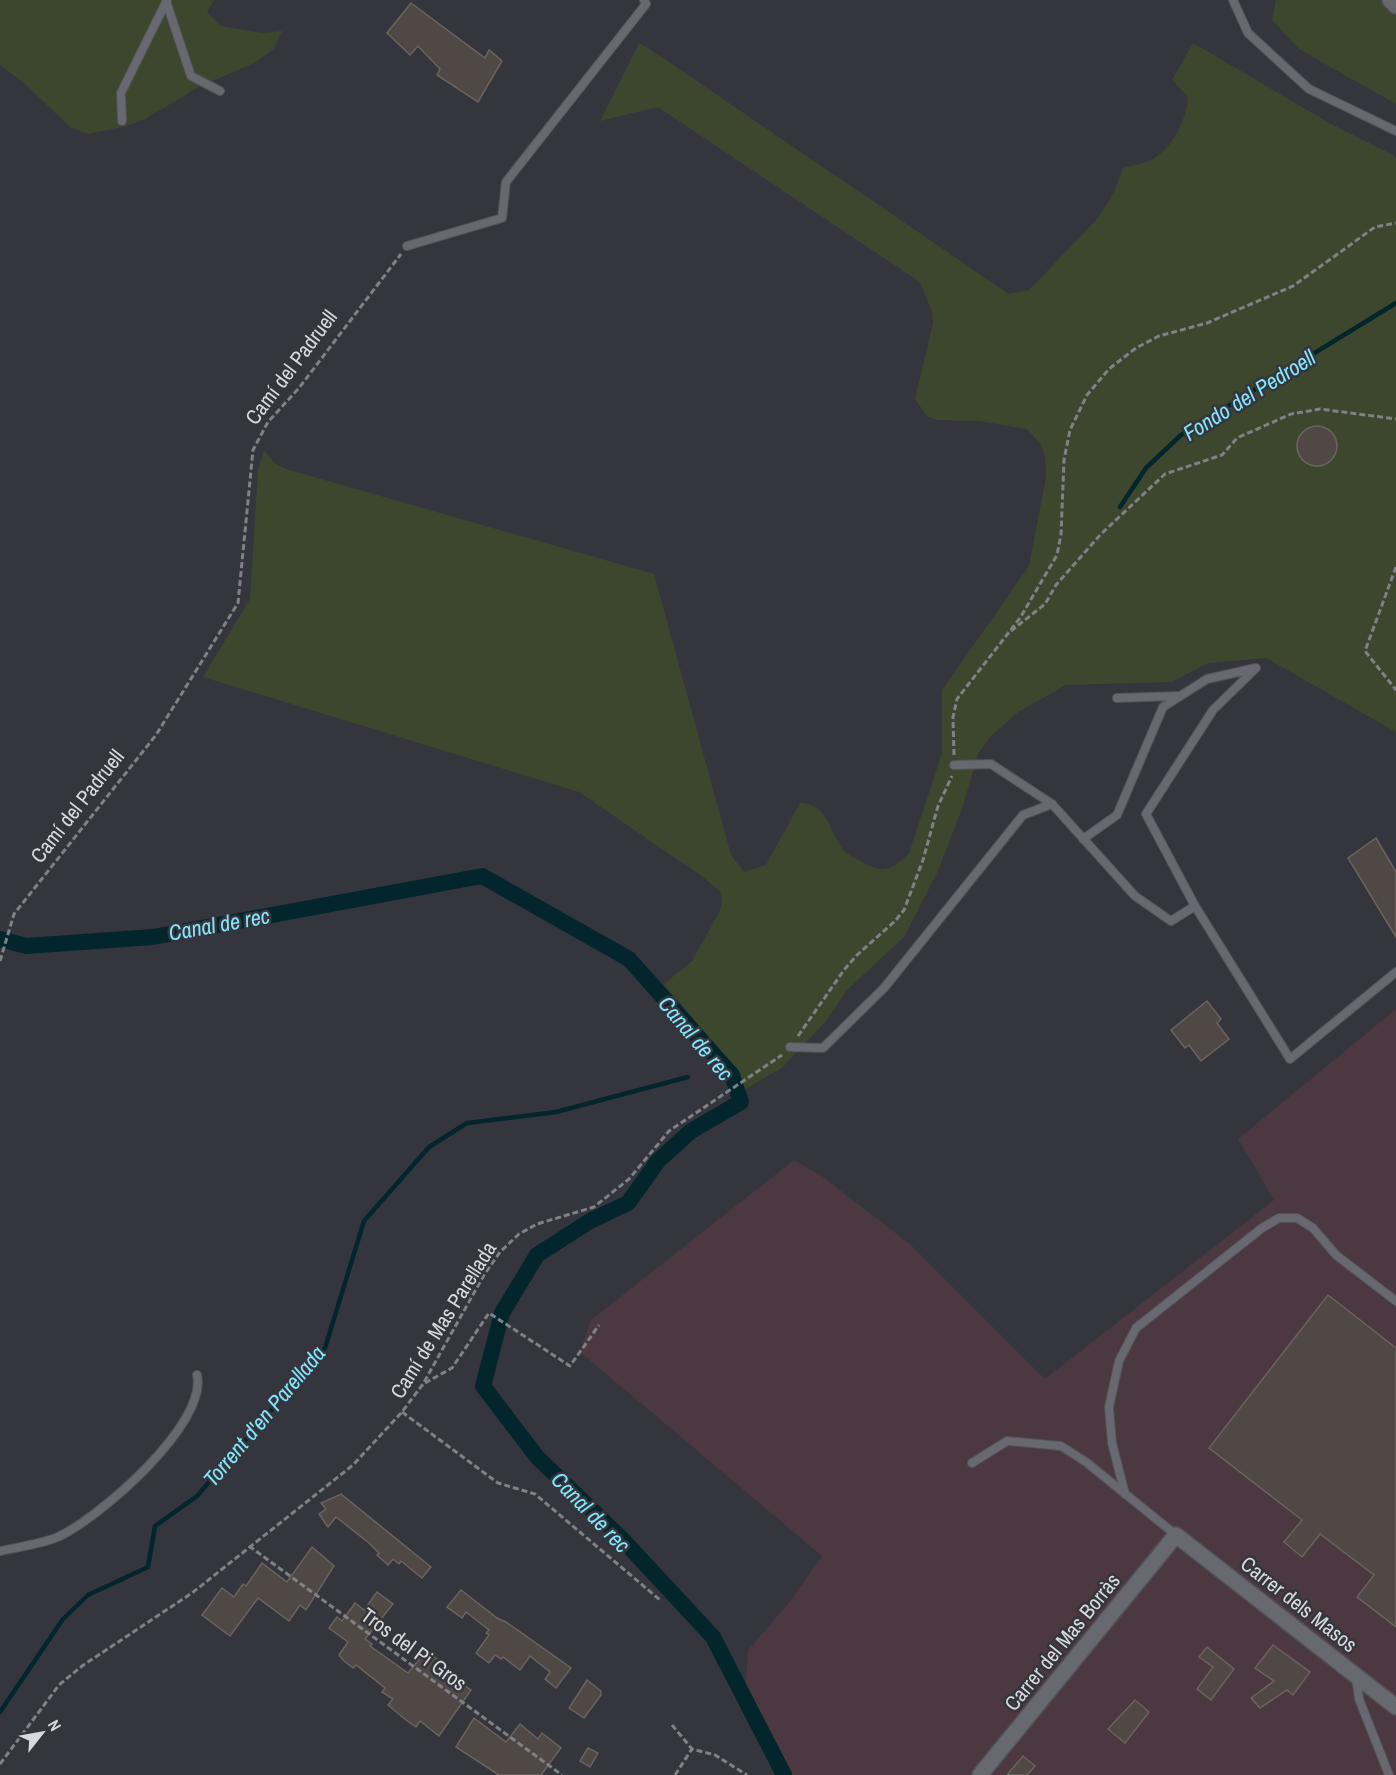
<svg xmlns="http://www.w3.org/2000/svg" width="1396" height="1775" font-family="'Archivo Narrow',sans-serif">
<style>
.industrial{fill:#4b3840}
.green{fill:#3c472e}
.lines{fill:none;stroke-linecap:round;stroke-linejoin:round}
.stream{stroke:#03262d;stroke-width:4.5}
.canal{stroke:#03262d;stroke-width:16}
.building{fill:#4f4844;stroke:#6b635f;stroke-width:1.5}
.service-casing{stroke:#515257;stroke-width:10}
.minor-casing{stroke:#515257;stroke-width:18}
.path{stroke:#808187;stroke-width:3;stroke-dasharray:6 3;stroke-linecap:butt}
.service{stroke:#676870;stroke-width:8}
.minor{stroke:#676870;stroke-width:15}
.labels{text-anchor:middle;dominant-baseline:central;stroke-width:5;stroke-linejoin:round;paint-order:stroke}
.street-label{font-size:21px;fill:#d8d9dd;stroke:#35363d}
.water-label{font-size:22px;font-style:italic;fill:#83e6fd;stroke:#35363d}
</style>
<rect width="100%" height="100%" fill="#35363d"/>
<!-- industrial -->
<polygon class="industrial" points="1396,1009 1396,1775 774,1775 756,1735 745,1696 748,1650 791,1600 822,1556 580,1352 591,1320 794,1160 823,1177 911,1245 1045,1379 1274,1200 1238,1139"/>
<!-- green -->
<g class="green">
<polygon points="0,0 214,0 207,12 221,26 262,33 282,31 273,50 254,63 199,87 145,119 127,126 88,134 70,127 23,82 0,65"/>
<polygon points="1276,0 1396,0 1396,104 1299,49 1272,20"/>
<path d="M639,43L663,58L1009,294L1029,290L1098,218L1115,190L1123,168C1132,165 1143,164 1151,160C1173,148 1186,121 1188,97L1172,80L1193,43L1331,124L1395,156L1396,160V732L1266,658L1208,663L1172,682L1066,685L1018,712L990,737L978,754L962,809L937,873L904,937L847,990L827,1020L783,1067L744,1090L717,1047L664,984L692,961L719,913L722,902L720,891L703,877L579,792L203,677L250,599L258,469L264,451L276,464L286,469L654,574L731,855L744,872L766,865L800,803C826,803 829,830 842,848C846,854 854,858 861,861C883,875 892,870 909,853L942,753V690L1029,566L1046,477L1045,456L1041,445L1027,429L979,421L937,420L927,416L915,399L933,323L932,312L920,282L658,107L600,121Z"/>
</g>
<g class="lines">
<!-- stream -->
<g class="stream">
<polyline points="1120,507 1146,468 1181,435 1396,303"/>
<polyline points="0,1712 63,1619 88,1595 148,1567 155,1526 197,1496 325,1348 364,1221 429,1147 467,1123 556,1112 688,1077"/>
</g>
<!-- canal -->
<polyline class="canal" points="0,939 26,946 153,937 482,876 629,959 732,1075 741,1102 691,1131 658,1161 628,1203 590,1221 537,1255 502,1313 483,1386 537,1457 622,1539 713,1637 784,1775"/>
</g>
<!-- building -->
<g class="building">
<polygon points="411,3 485,58 489,50 502,61 478,102 437,75 440,69 418,46 410,55 387,33"/>
<circle cx="1317" cy="446" r="20"/>
<polygon points="1376,838 1396,872 1396,937 1348,858"/>
<polygon points="1207,1001 1221,1019 1217,1023 1229,1039 1201,1061 1189,1045 1185,1048 1171,1030"/>
<polygon points="1328,1295 1396,1348 1396,1627 1357,1597 1374,1575 1320,1534 1302,1557 1284,1542 1302,1520 1209,1448"/>
<polygon points="341,1494 431,1567 422,1578 401,1561 399,1564 393,1559 388,1565 377,1555 379,1553 369,1543 336,1517 328,1527 319,1514 326,1509 321,1503"/>
<polygon points="312,1547 334,1566 306,1610 300,1605 289,1621 258,1598 230,1636 202,1615 222,1588 234,1597 243,1584 246,1586 262,1563 287,1582"/>
<polygon points="461,1590 497,1618 506,1622 571,1668 556,1688 545,1679 550,1672 530,1656 520,1670 503,1657 501,1659 495,1655 489,1663 476,1653 489,1635 486,1633 489,1630 466,1612 462,1618 447,1607"/>
<polygon points="377,1592 393,1604 365,1639 372,1644 370,1646 408,1673 426,1651 441,1662 438,1667 471,1690 439,1736 420,1721 416,1727 406,1720 388,1705 393,1699 382,1692 385,1688 356,1665 353,1668 344,1661 339,1655 348,1642 329,1628 337,1617 342,1621 355,1603 364,1610"/>
<polygon points="1273,1645 1310,1672 1293,1695 1287,1690 1260,1708 1251,1698 1274,1681 1255,1668"/>
<polygon points="1207,1647 1234,1669 1211,1700 1197,1689 1213,1667 1199,1657"/>
<polygon points="587,1680 601,1691 601,1695 584,1718 569,1708"/>
<polygon points="1135,1700 1149,1712 1125,1743 1108,1729"/>
<polygon points="474,1718 506,1742 520,1724 538,1739 542,1733 561,1748 541,1775 499,1775 456,1747"/>
<polygon points="588,1748 598,1753 590,1767 580,1761"/>
<polygon points="1023,1756 1035,1766 1027,1775 1007,1775"/>
</g>
<g class="lines">
<defs>
<g id="service">
<polyline points="1233,0 1248,33 1309,89 1396,131"/>
<polyline points="166,1 191,76 220,91"/>
<polyline points="122,121 121,93 167,0"/>
<polyline points="407,246 502,218 506,182 646,4 644,0"/>
<polyline points="1117,698 1179,696"/>
<polyline points="954,765 991,764 1052,804"/>
<polyline points="1195,906 1290,1059 1396,972"/>
<polyline points="790,1047 823,1048 884,988 1023,815 1052,804 1135,896 1171,921 1195,906 1146,814 1213,710 1256,668 1207,679 1163,707 1117,815 1083,839"/>
<polyline points="972,1463 1007,1441 1061,1446 1086,1462 1176,1535"/>
<polyline points="1125,1494 1112,1443 1109,1407 1119,1361 1136,1328 1262,1228 1279,1218 1297,1218 1313,1228 1336,1255 1396,1301"/>
<path d="M0,1551C18,1547 41,1544 58,1537C99,1518 208,1424 197,1375"/>
<polyline points="1356,1677 1359,1699 1389,1775"/>
</g>
<g id="minor">
<polyline points="1390,0 1396,6"/>
<polyline points="980,1775 1176,1535 1396,1707"/>
</g>
</defs>
<!-- service casing -->
<use href="#service" class="service-casing"/>
<!-- minor casing -->
<use href="#minor" class="minor-casing"/>
<!-- path -->
<g class="path">
<polyline points="1396,567 1365,651 1396,690"/>
<polyline points="1011,631 1045,604 1056,585 1101,534 1165,474 1222,455 1237,438 1291,414 1320,409 1396,419"/>
<polyline points="954,755 953,717 957,699 1020,618 1057,555 1061,535 1064,460 1070,430 1087,395 1109,369 1136,348 1159,336 1207,323 1293,286 1375,227 1396,223"/>
<polyline points="0,961 14,914 156,735 238,603 253,450 268,422 299,388 401,254"/>
<polyline points="798,1036 844,970 857,955 895,921 904,910 923,860 938,806 952,776"/>
<polyline points="425,1383 452,1368 489,1313 570,1366 599,1325"/>
<polyline points="402,1412 498,1483 535,1494 660,1600"/>
<polyline points="249,1546 562,1775"/>
<polyline points="672,1725 692,1749 715,1755 747,1775"/>
<polyline points="0,1764 59,1685 82,1666 192,1593 353,1465 402,1412 423,1384 484,1275 500,1252 519,1234 537,1224 594,1207 629,1179 669,1131 782,1055"/>
<polyline points="675,1775 692,1749"/>
</g>
<!-- service -->
<use href="#service" class="service"/>
<!-- minor -->
<use href="#minor" class="minor"/>
</g>
<g class="labels">
<!-- street labels -->
<g class="street-label">
<text transform="translate(291 367) rotate(-53)">Camí del Padruell</text>
<text transform="translate(77 806) rotate(-52)">Camí del Padruell</text>
<text transform="translate(443 1320) rotate(-58)">Camí de Mas Parellada</text>
<text transform="translate(1299 1604) rotate(38)">Carrer dels Masos</text>
<text transform="translate(1062 1642) rotate(-51)">Carrer del Mas Borràs</text>
<text transform="translate(414 1649) rotate(36)">Tros del Pi Gros</text>
</g>
<!-- water labels -->
<g class="water-label">
<text transform="translate(1249 395) rotate(-32)">Fondo del Pedroell</text>
<text transform="translate(219 924) rotate(-10)">Canal de rec</text>
<text transform="translate(696 1038) rotate(50)">Canal de rec</text>
<text transform="translate(264 1416) rotate(-50)">Torrent d'en Parellada</text>
<text transform="translate(591 1512) rotate(46)">Canal de rec</text>
</g>
</g>
<!-- north arrow -->
<g transform="translate(42 1733) rotate(59)" stroke="#35363d" stroke-width="4.5" paint-order="stroke">
<path d="M0-4.5L10 22L0 15L-10 22Z" fill="#d8d9dd"/>
<text y="-9" font-size="16" font-weight="bold" text-anchor="middle" fill="#d8d9dd">N</text>
</g>
</svg>
